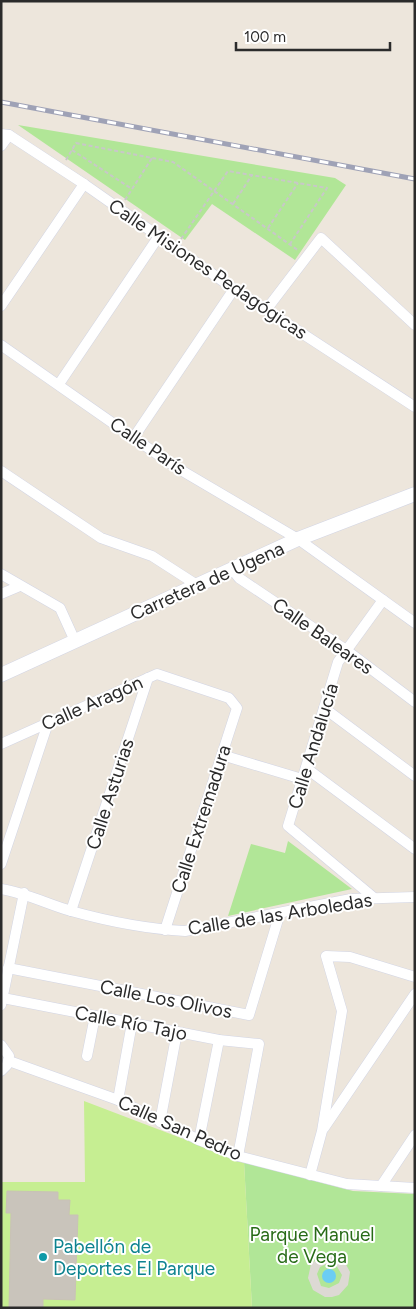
<svg xmlns="http://www.w3.org/2000/svg" width="416" height="1309" font-family="Figtree,sans-serif">
<style>
.green{fill:#b1e697}
.pitch{fill:#c6ee92}
.plaza{fill:#ddd9d4;fill-rule:evenodd}
.water{fill:#6bcdf3}
.building{fill:#c9c4bb;stroke:#c9c2b6}
.lines{fill:none;stroke-linecap:round;stroke-linejoin:round}
.street-casing{stroke:#d2d5e4;stroke-width:11}
.secondary-casing{stroke:#d2d5e4;stroke-width:15}
.path{stroke:#c8c8c8;stroke-width:2;stroke-dasharray:4 2.5;stroke-linecap:butt}
.street{stroke:#fff;stroke-width:10}
.secondary{stroke:#fff;stroke-width:14}
.rail-casing{stroke:#9fa2b6;stroke-width:5}
.rail{stroke:#fff;stroke-width:3;stroke-dasharray:9;stroke-linecap:butt}
.culture-dot{fill:#0f9aa8;stroke:#fff;stroke-width:2}
.labels{text-anchor:middle;dominant-baseline:central;stroke-width:4;stroke-linejoin:round;paint-order:stroke}
.street-label{font-size:19px;fill:#2b2b2b;stroke:#fff}
.park-label{font-size:19px;fill:#286b17;stroke:#fff}
.culture-label{font-size:19px;fill:#0d838f;stroke:#fff;text-anchor:start}
</style>
<rect width="100%" height="100%" fill="#ede6dc"/>
<!-- green -->
<g class="green">
<polygon points="18,125 335,178 346,185 295,260 212,204 185,240"/>
<polygon points="288,841 352,889 228,916 251,844 285,853"/>
<polygon points="244,1162 353,1191 415,1194 415,1308 252,1308"/>
</g>
<!-- pitch -->
<polygon class="pitch" points="84,1101 244,1162 252,1308 1,1308 1,1182 85,1182"/>
<!-- plaza -->
<path class="plaza" d="M330,1254L343,1259L350,1272L348,1285L339,1295L332,1297H325L313,1290L308,1278L311,1264L323,1255ZM328,1263L336,1265L342,1275L339,1283L329,1288L321,1286L317,1274L320,1267Z"/>
<!-- water -->
<circle class="water" cx="329" cy="1276" r="7"/>
<!-- building -->
<polygon class="building" points="7,1191 58,1192 58,1200 70,1200 69,1215 78,1215 75,1300 43,1299 43,1308 9,1308 11,1213 6,1213"/>
<g class="lines">
<defs>
<g id="street">
<polyline points="1,134 9,135 84,184 234,289 415,407"/>
<polyline points="1,146 9,135"/>
<polyline points="1,306 84,184"/>
<polyline points="266,310 321,238 415,325"/>
<polyline points="1,345 174,466 298,539 415,623"/>
<polyline points="59,384 159,236"/>
<polyline points="134,437 234,289"/>
<polyline points="1,471 101,538 152,556 197,585"/>
<polyline points="232,569 239,578 346,650 415,702"/>
<polyline points="1,574 60,608 75,641"/>
<polyline points="1,594 20,586"/>
<polyline points="324,708 415,776"/>
<polyline points="1,744 157,674 229,698 237,708 165,930"/>
<polyline points="222,755 302,779"/>
<polyline points="306,768 415,849"/>
<polyline points="1,864 48,723"/>
<path d="M1,889C26,893 47,904 71,911C107,921 148,929 185,931L351,899L415,897"/>
<polyline points="373,897 288,826 338,662 383,600"/>
<polyline points="71,911 148,678"/>
<polyline points="8,968 249,1015 280,913"/>
<polyline points="3,998 219,1040 259,1044 238,1156"/>
<polyline points="1,1005 24,893"/>
<polyline points="1,1045 9,1056 7,1065 1,1071"/>
<polyline points="87,1056 95,1016"/>
<polyline points="9,1061 118,1100 199,1140 238,1156 347,1184 415,1188"/>
<polyline points="118,1100 132,1023"/>
<polyline points="160,1122 177,1032"/>
<polyline points="324,1128 415,994"/>
<polyline points="199,1140 219,1040"/>
<polyline points="310,1175 322,1131 342,1011 326,956 350,957 415,977"/>
<polyline points="381,1186 415,1135"/>
</g>
<polyline id="secondary" points="1,675 298,539 415,494"/>
</defs>
<!-- street casing -->
<use href="#street" class="street-casing"/>
<!-- secondary casing -->
<use href="#secondary" class="secondary-casing"/>
<!-- path -->
<g class="path">
<polyline points="72,150 132,189"/>
<polyline points="66,160 76,143 173,162 299,251"/>
<polyline points="125,200 152,158"/>
<polyline points="233,204 252,175"/>
<polyline points="268,228 298,183"/>
<polyline points="181,239 228,171 327,188 290,244"/>
</g>
<!-- street -->
<use href="#street" class="street"/>
<!-- secondary -->
<use href="#secondary" class="secondary"/>
<defs>
<polyline id="rail" points="1,102 415,179"/>
</defs>
<!-- rail casing -->
<use href="#rail" class="rail-casing"/>
<!-- rail -->
<use href="#rail" class="rail"/>
</g>
<!-- markers -->
<circle class="culture-dot" cx="43" cy="1257" r="5"/>
<g class="labels">
<!-- street labels -->
<g class="street-label">
<text transform="translate(208 269) rotate(34)">Calle Misiones Pedagógicas</text>
<text transform="translate(148 446) rotate(34)">Calle París</text>
<text transform="translate(207 581) rotate(-24)">Carretera de Ugena</text>
<text transform="translate(323 636) rotate(35)">Calle Baleares</text>
<text transform="translate(92 703) rotate(-24)">Calle Aragón</text>
<text transform="translate(313 746) rotate(-73)">Calle Andalucía</text>
<text transform="translate(110 794) rotate(-72)">Calle Asturias</text>
<text transform="translate(201 819) rotate(-72)">Calle Extremadura</text>
<text transform="translate(280 914) rotate(-9)">Calle de las Arboledas</text>
<text transform="translate(166 999) rotate(11)">Calle Los Olivos</text>
<text transform="translate(131 1023) rotate(11)">Calle Río Tajo</text>
<text transform="translate(180 1128) rotate(24)">Calle San Pedro</text>
</g>
<!-- park labels -->
<g class="park-label">
<text x="312" y="1234">Parque Manuel<tspan x="312" dy="22">de Vega</tspan></text>
</g>
<!-- culture labels -->
<g class="culture-label">
<text x="53" y="1246">Pabellón de<tspan x="53" dy="22">Deportes El Parque</tspan></text>
</g>
</g>
<!-- border -->
<rect width="416" height="1309" fill="none" stroke="#2b2b2b" stroke-width="5"/>
<!-- scale -->
<path d="M236 42v8h154v-8" fill="none" stroke="#2b2b2b" stroke-width="2.5"/>
<text x="244" y="42" font-size="15" fill="#2b2b2b" stroke="#ffffff" stroke-width="4" paint-order="stroke">100 m</text>
</svg>
